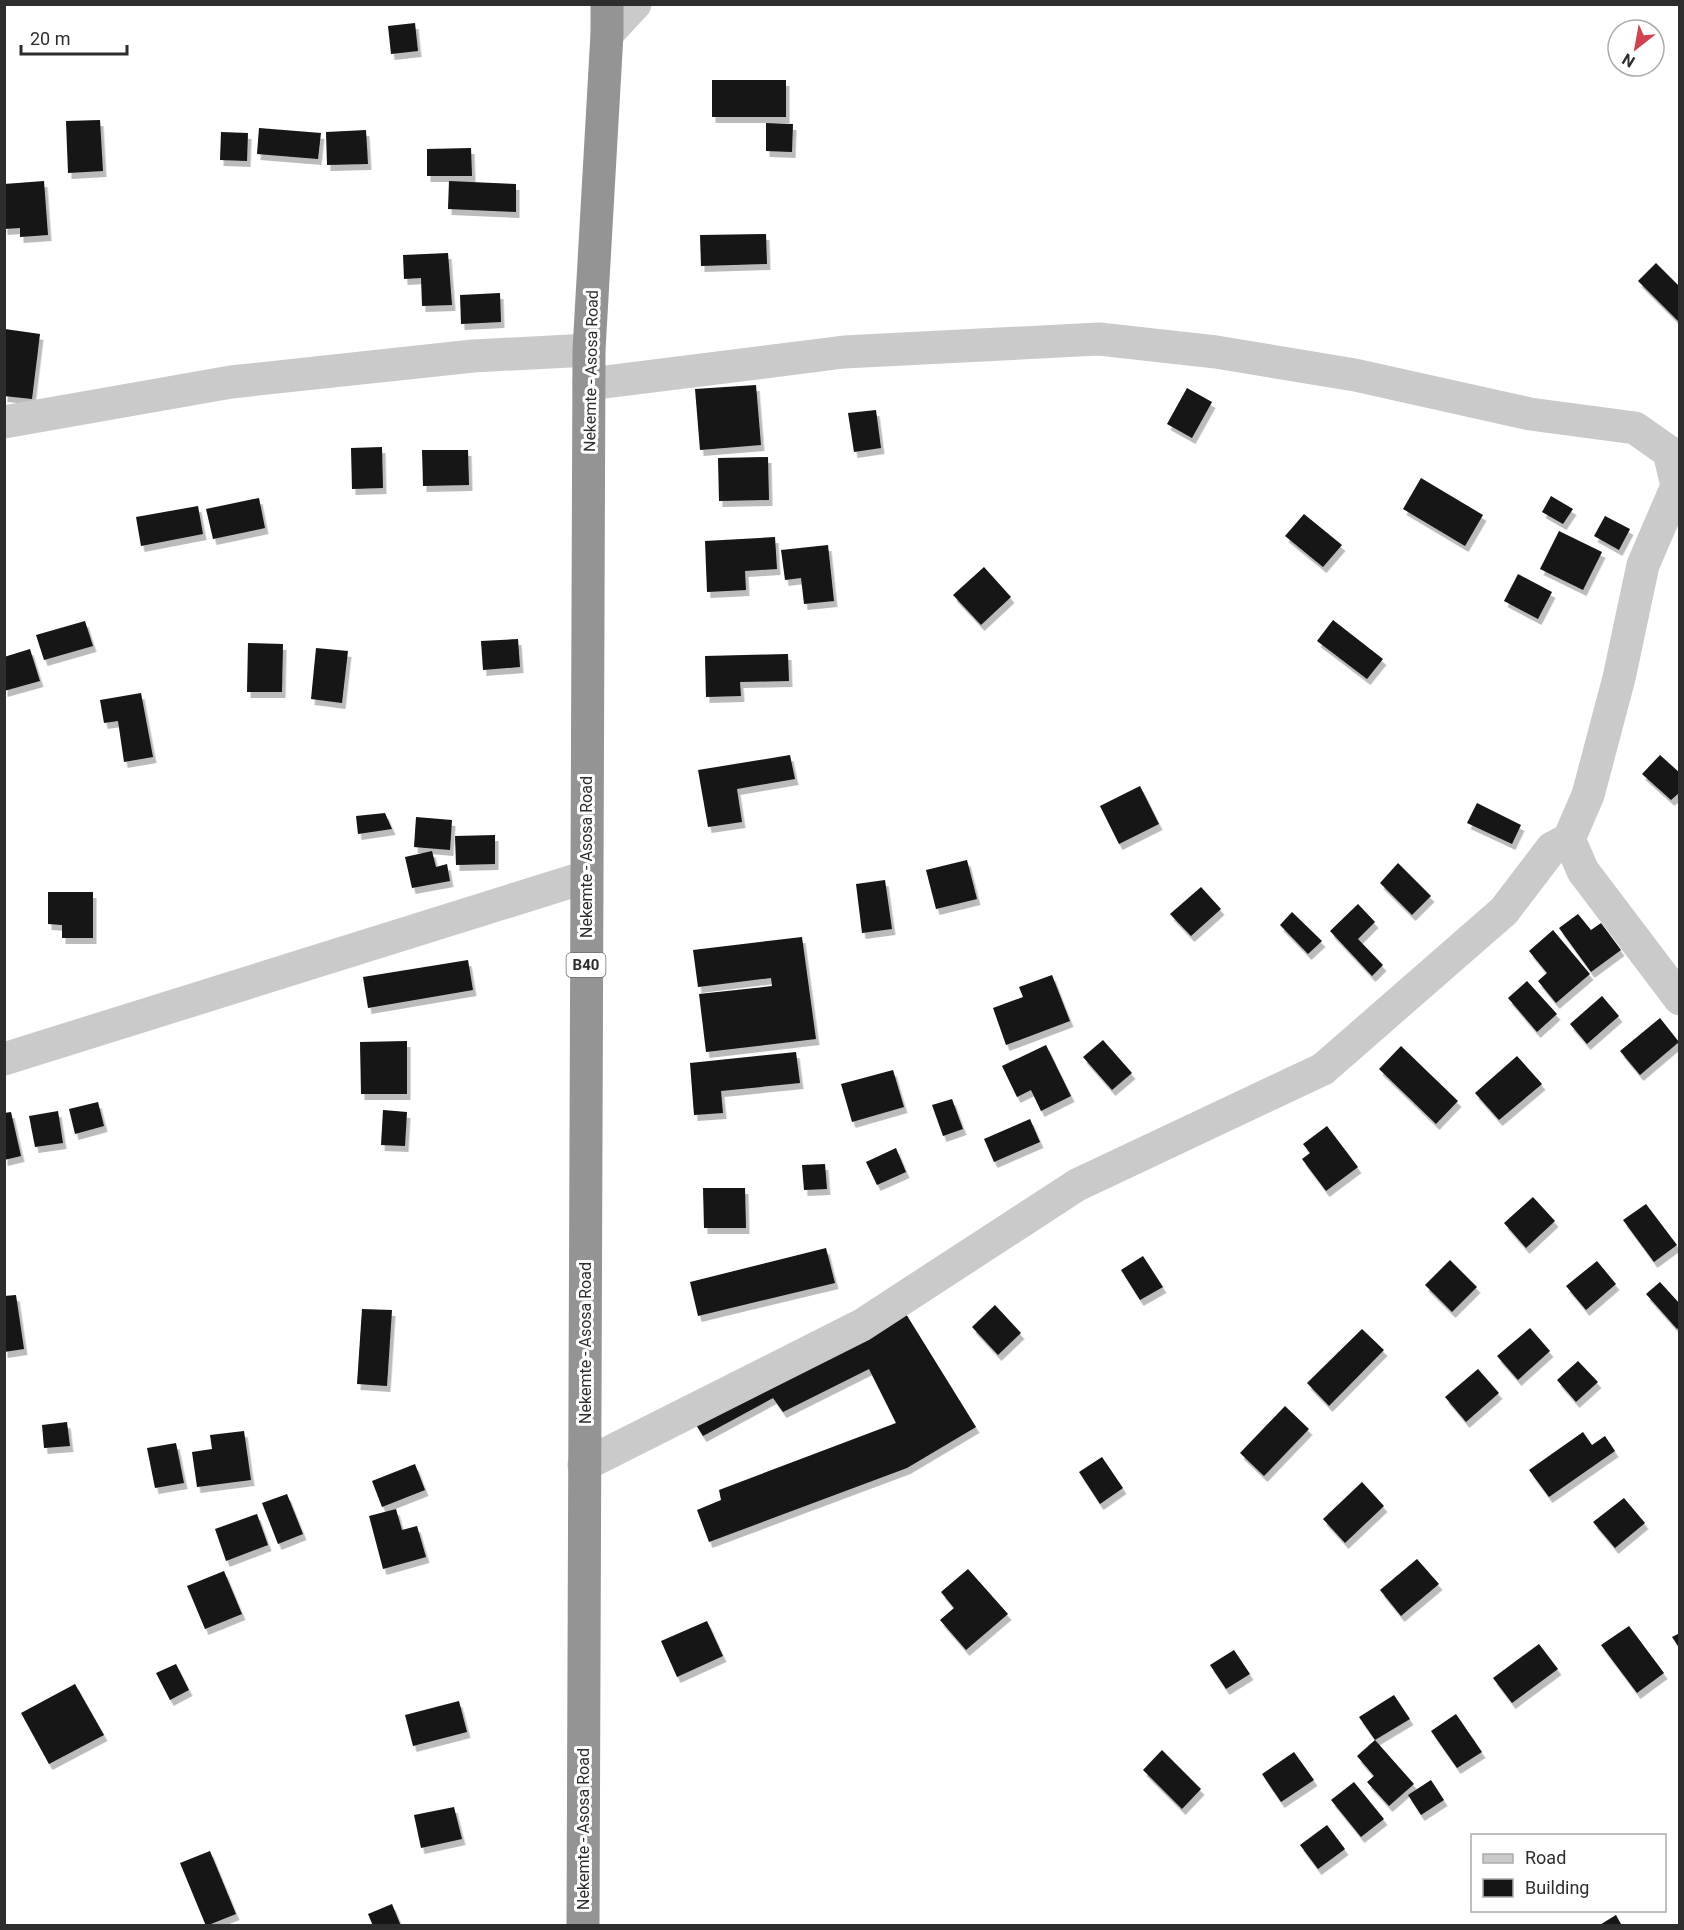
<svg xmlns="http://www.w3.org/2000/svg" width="1684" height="1930" font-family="Roboto,sans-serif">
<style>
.building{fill:#141414;filter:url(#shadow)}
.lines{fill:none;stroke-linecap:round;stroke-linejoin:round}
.minor{stroke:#cacaca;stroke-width:33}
.highway{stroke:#949494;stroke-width:33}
.labels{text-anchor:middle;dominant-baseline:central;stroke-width:6;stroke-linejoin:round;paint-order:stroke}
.shield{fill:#fff;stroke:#6c6c6c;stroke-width:1.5}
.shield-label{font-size:15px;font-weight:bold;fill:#2d2d2d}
.street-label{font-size:16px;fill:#2d2d2d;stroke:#fff}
</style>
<defs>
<filter id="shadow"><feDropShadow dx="3.5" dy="6" stdDeviation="0" flood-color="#0004"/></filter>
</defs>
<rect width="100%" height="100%" fill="#fff"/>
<!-- building -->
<g class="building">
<polygon points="415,23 418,51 391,54 388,26"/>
<rect x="712" y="80" width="74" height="37"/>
<polygon points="100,120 103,171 68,173 66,121"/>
<polygon points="766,123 793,124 792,152 766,151"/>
<polygon points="259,128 321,133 318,159 257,154"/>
<polygon points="366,130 368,164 327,165 326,132"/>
<polygon points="221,132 248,133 247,161 220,160"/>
<polygon points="471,148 472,176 427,176 427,149"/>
<polygon points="44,181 48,235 20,237 20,228 4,229 4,184"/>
<polygon points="449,181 516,184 516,212 448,209"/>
<polygon points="766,234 767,264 701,266 700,235"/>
<polygon points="448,253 452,305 422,306 421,278 404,279 403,255"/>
<polygon points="1656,263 1680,287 1680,323 1638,281"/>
<polygon points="500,293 501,322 461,324 460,295"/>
<polygon points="5,329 40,334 32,399 4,396"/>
<polygon points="756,385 761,445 700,450 695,389"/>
<polygon points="1187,388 1212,402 1192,438 1167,424"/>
<polygon points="876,410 881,448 854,452 848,413"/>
<polygon points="382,447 383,488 352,489 351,448"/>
<polygon points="422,450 468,450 469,485 423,486"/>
<polygon points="768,457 769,500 719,501 718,458"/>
<polygon points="1421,478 1483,515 1465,546 1403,509"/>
<polygon points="1551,496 1573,509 1563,524 1542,512"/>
<polygon points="259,498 265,528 213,539 206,509"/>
<polygon points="198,506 203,534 141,546 136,517"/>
<polygon points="1304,514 1342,545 1323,567 1285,536"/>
<polygon points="1605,516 1630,529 1619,550 1594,536"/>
<polygon points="1559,531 1602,552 1583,590 1540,569"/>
<polygon points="775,537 777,569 745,571 746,590 707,592 705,541"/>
<polygon points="828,545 834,601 804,604 801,578 785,580 781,550"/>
<polygon points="984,567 1011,597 981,625 953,595"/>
<polygon points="1518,574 1552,592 1538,619 1504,601"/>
<polygon points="1333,620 1383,659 1367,679 1317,641"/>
<polygon points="85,621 93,646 44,660 36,635"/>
<polygon points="518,639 520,667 483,670 481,641"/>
<polygon points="248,643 283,644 282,692 247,692"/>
<polygon points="316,648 348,651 342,703 311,699"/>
<polygon points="30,649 40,681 4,691 4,657"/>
<polygon points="788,654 789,681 740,682 741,696 706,697 705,656"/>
<polygon points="141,693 153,757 124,762 118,721 104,723 100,700"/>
<polygon points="790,755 795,779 737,789 742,822 708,827 698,770"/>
<polygon points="1660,755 1680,773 1680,792 1671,800 1642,774"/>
<polygon points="1140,786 1159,824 1119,844 1100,806"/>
<polygon points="1477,803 1521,825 1512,844 1467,823"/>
<polygon points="385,813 392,829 358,834 356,816"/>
<polygon points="416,817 452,820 450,850 414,847"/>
<polygon points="495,835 495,864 456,865 455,836"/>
<polygon points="432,851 436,867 447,864 450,881 412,888 405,857"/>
<polygon points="967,860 977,899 936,909 926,870"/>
<polygon points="1398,863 1431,896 1412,915 1380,883"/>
<polygon points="885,880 892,929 862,933 856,884"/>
<polygon points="1201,887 1221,909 1191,936 1170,914"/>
<polygon points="48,892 93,892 93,938 62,938 62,925 48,924"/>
<polygon points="1358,904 1375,922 1358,939 1383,965 1372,976 1330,931"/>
<polygon points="1292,912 1322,941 1308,954 1280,925"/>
<polygon points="1578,914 1591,930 1601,923 1621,950 1591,972 1559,928"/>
<polygon points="1553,930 1590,974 1556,1003 1538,981 1547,973 1529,951"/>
<polygon points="802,937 816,1039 706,1052 699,994 772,986 771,978 698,987 693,950"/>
<polygon points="468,960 473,990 368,1008 363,977"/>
<polygon points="1052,975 1070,1021 1006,1045 993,1008 1023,997 1019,987"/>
<polygon points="1527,981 1557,1014 1537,1032 1508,998"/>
<polygon points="1602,996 1619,1016 1587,1044 1570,1024"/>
<polygon points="1660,1018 1679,1042 1640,1075 1620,1051"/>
<polygon points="1103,1040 1132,1073 1112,1090 1083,1057"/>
<polygon points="407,1041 407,1094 361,1094 360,1042"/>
<polygon points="1046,1045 1071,1096 1041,1111 1031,1090 1017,1097 1002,1066"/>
<polygon points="1401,1046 1458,1101 1436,1124 1379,1069"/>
<polygon points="796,1052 800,1083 721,1091 723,1113 694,1115 690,1063"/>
<polygon points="1517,1056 1542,1084 1499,1120 1475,1093"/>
<polygon points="893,1070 904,1107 852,1122 841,1084"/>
<polygon points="952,1099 963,1129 943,1136 932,1105"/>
<polygon points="98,1102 104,1126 75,1134 69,1109"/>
<polygon points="383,1110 407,1112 405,1146 381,1145"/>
<polygon points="58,1111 63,1143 35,1147 29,1116"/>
<polygon points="11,1112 21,1156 4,1160 4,1113"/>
<polygon points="1030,1119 1040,1142 994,1162 984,1139"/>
<polygon points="1327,1126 1358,1167 1326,1191 1302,1159 1310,1153 1303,1144"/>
<polygon points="896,1148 906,1172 877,1185 866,1162"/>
<polygon points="825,1164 827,1189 804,1190 802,1165"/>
<polygon points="703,1188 745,1188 746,1228 704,1228"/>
<polygon points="1533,1197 1555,1221 1526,1248 1504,1223"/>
<polygon points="1646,1204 1677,1245 1654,1262 1623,1220"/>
<polygon points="826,1248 835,1283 698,1316 690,1282"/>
<polygon points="1143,1256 1163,1287 1140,1300 1121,1270"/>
<polygon points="1450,1260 1477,1287 1452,1312 1425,1285"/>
<polygon points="1597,1261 1616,1284 1586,1310 1566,1286"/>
<polygon points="1660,1282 1680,1304 1680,1327 1677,1329 1646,1294"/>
<polygon points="16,1295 24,1349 4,1352 4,1296"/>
<polygon points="995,1305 1021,1333 998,1355 972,1327"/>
<polygon points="901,1306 976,1427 907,1468 709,1542 697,1510 721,1500 719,1490 896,1423 869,1369 783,1412 773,1398 703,1436 696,1425"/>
<polygon points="362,1309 392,1310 387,1386 357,1384"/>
<polygon points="1530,1328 1550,1351 1518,1380 1497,1356"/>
<polygon points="1362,1329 1384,1350 1329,1406 1307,1383"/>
<polygon points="1578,1361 1598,1382 1576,1402 1557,1380"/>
<polygon points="1478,1369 1499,1393 1466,1422 1445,1397"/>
<polygon points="1285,1406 1309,1429 1264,1476 1240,1453"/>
<polygon points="67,1422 70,1446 44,1448 42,1425"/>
<polygon points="244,1431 251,1480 197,1487 192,1452 212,1449 210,1435"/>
<polygon points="1583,1432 1592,1445 1605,1436 1615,1451 1549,1497 1529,1470"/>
<polygon points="176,1443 184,1483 155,1488 147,1448"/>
<polygon points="1102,1457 1123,1488 1100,1504 1079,1472"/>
<polygon points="415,1464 425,1490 382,1507 372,1481"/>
<polygon points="1362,1482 1384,1506 1345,1543 1323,1519"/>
<polygon points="287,1494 303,1534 278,1544 262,1503"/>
<polygon points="1624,1498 1645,1523 1615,1548 1593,1522"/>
<polygon points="396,1509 402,1530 417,1526 426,1557 383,1569 369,1516"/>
<polygon points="257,1514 268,1545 226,1561 215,1529"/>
<polygon points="1417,1559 1439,1584 1401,1616 1380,1590"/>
<polygon points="968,1569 1008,1614 966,1650 940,1620 954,1608 941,1592"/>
<polygon points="224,1571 242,1614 205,1629 187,1586"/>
<polygon points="707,1621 723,1656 677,1677 661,1641"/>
<polygon points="1629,1626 1664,1673 1637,1693 1601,1645"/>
<polygon points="1680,1633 1680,1649 1672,1637"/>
<polygon points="1539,1644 1558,1669 1512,1703 1493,1678"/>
<polygon points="1234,1650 1250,1674 1226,1689 1210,1665"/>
<polygon points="176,1664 189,1690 170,1700 156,1673"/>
<polygon points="75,1684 104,1735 49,1764 21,1713"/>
<polygon points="1394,1695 1410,1719 1375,1740 1359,1717"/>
<polygon points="459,1701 467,1732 413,1746 405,1715"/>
<polygon points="1456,1714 1482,1752 1457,1768 1431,1731"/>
<polygon points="1375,1740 1414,1784 1389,1806 1367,1782 1374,1776 1357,1756"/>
<polygon points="1162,1750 1201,1789 1182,1809 1143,1770"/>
<polygon points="1294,1752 1314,1780 1281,1802 1262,1774"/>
<polygon points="1431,1780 1444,1800 1421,1815 1408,1795"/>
<polygon points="1354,1782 1384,1819 1361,1837 1331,1800"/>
<polygon points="454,1807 462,1839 421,1848 414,1815"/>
<polygon points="1327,1825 1345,1849 1318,1869 1300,1845"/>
<polygon points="210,1851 236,1914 206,1926 180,1863"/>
<polygon points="392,1904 401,1926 373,1926 368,1914"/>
<polygon points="1616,1915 1622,1926 1598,1926"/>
</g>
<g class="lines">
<!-- minor -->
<g class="minor">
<polyline points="607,34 635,4"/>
<polyline points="589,384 844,352 1099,339 1216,352 1355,375 1530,414 1635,428 1669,452 1680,455"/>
<polyline points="4,422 231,382 473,356 589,350"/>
<polyline points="1569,839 1583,871 1680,999"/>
<polyline points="4,1059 586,877"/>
<polyline points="584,1465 862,1325 1077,1185 1323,1069 1504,911 1552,848 1569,839 1588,795 1619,678 1643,565 1677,486 1669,452"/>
</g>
<!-- highway -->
<polyline class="highway" points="583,1926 589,350 607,34 607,4"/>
</g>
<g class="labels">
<!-- shield labels -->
<rect class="shield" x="566.5" y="953" width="39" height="24" rx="4.5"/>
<g class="shield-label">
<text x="586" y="965">B40</text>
</g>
<!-- street labels -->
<g class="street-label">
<text transform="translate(591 371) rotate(-89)">Nekemte - Asosa Road</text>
<text transform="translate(586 857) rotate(-90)">Nekemte - Asosa Road</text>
<text transform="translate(585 1343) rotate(-90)">Nekemte - Asosa Road</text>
<text transform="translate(583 1829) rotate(-90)">Nekemte - Asosa Road</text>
</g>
</g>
<!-- border -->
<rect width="1684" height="1930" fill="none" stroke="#2d2d2d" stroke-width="12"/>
<!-- legend -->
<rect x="1471" y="1834" width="195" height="78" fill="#ffffff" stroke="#ababab" stroke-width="1.5"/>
<rect x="1483" y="1854" width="30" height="9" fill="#cacaca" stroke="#ababab" stroke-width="1.5"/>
<text x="1525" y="1864" font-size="18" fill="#2d2d2d">Road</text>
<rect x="1483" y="1879" width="30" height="18" fill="#141414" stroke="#ababab" stroke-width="1.5"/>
<text x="1525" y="1894" font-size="18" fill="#2d2d2d">Building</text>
<!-- north arrow -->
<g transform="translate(1636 48) rotate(211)"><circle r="28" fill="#ffffff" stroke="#ababab" stroke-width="1.5"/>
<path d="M0-4.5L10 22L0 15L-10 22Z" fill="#d24150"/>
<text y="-9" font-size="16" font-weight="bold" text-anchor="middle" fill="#2d2d2d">N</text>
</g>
<!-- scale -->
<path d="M21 45v9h106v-9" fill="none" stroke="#2d2d2d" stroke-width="3"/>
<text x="30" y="45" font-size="18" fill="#2d2d2d" stroke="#ffffff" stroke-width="4.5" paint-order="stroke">20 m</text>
</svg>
